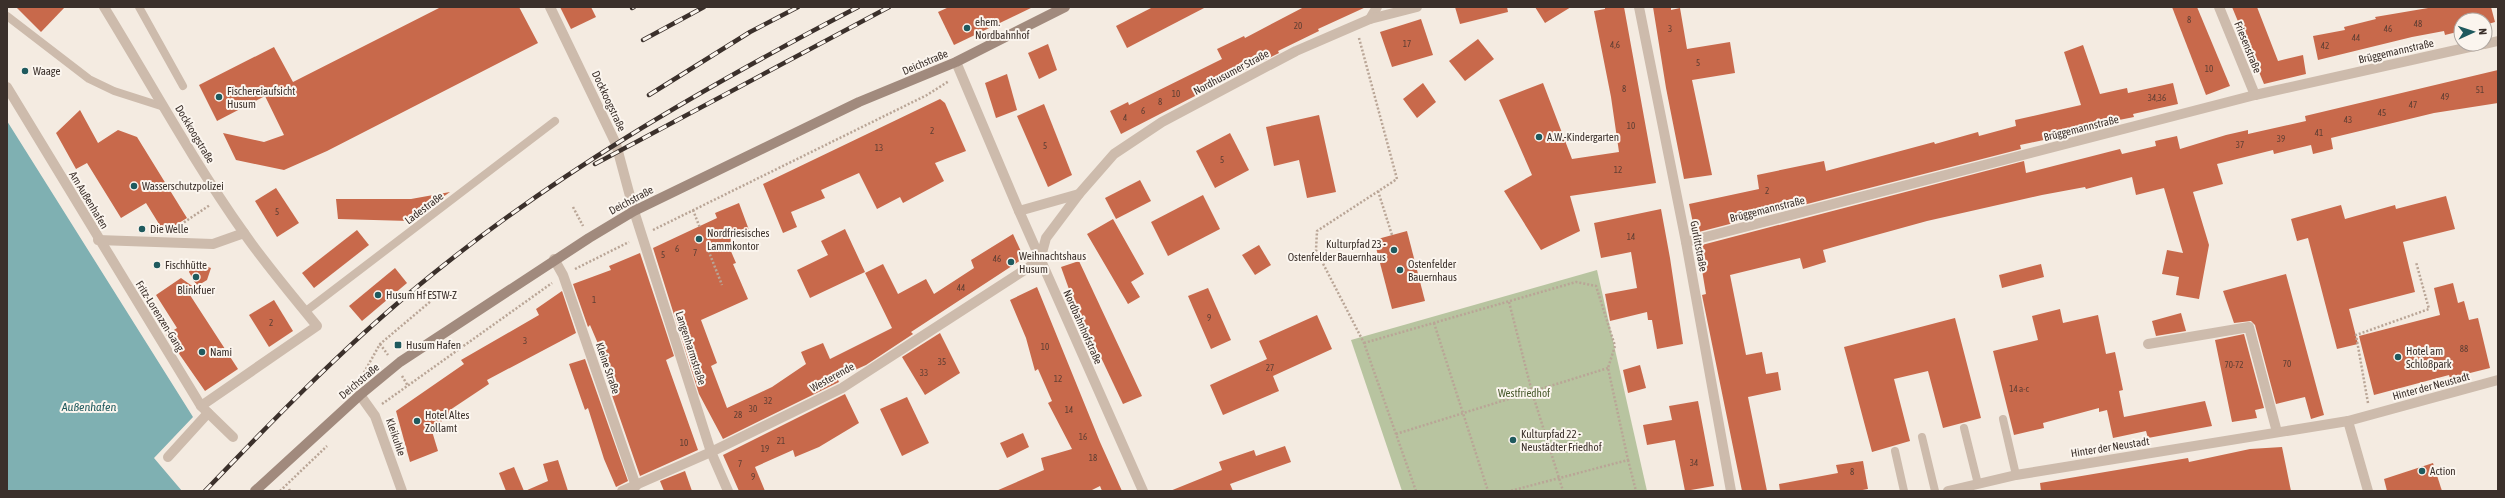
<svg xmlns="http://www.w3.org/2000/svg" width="2505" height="498" font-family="'Asap Condensed',sans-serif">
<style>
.green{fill:#b8c4a0}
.water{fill:#7fb0b2}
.building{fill:#c8694b}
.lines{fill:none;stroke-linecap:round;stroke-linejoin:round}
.path{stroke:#b9a596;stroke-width:2.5;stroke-dasharray:2 2;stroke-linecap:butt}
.lane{stroke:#cdbbac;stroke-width:8}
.street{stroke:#cdbbac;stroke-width:10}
.secondary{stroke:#a18a7d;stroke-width:10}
.rail-casing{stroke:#3b302b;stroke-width:4.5}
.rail{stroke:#fbf5ee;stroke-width:3;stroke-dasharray:9;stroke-linecap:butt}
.poi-dot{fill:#1f5a5e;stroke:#fbf5ee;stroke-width:1.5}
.labels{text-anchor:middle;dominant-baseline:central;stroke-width:4;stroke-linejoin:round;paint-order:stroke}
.number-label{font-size:9px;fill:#5e3e33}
.poi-label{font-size:11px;fill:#3b302b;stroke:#fbf5ee;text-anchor:start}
.street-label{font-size:11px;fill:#3b302b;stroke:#fbf5ee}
.park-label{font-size:11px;fill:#4a5a2e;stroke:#fbf5ee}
.water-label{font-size:12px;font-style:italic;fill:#1f5a5e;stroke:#fbf5ee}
</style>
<rect width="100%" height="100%" fill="#f4ebe1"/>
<!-- green -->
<polygon class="green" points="1597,270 1647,491 1402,491 1351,340"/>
<!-- water -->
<polygon class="water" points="7,121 193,417 154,458 182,491 7,491"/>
<!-- building -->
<g class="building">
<polygon points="16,7 65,7 41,32"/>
<polygon points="441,7 519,7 538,43 327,151 284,170 236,160 223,133 264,142 284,135 265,96 217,121 199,85 274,47 293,82"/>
<polygon points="560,7 591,7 596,17 571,29"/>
<polygon points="949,7 1033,7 954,45 938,12"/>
<polygon points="1153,7 1206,7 1127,48 1116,26"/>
<polygon points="1304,7 1366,7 1318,29 1319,31 1278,51 1279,53 1121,134 1110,111 1128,102 1129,105 1222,59 1217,49 1244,36 1245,38"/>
<polygon points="1455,7 1507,7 1508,12 1460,24"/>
<polygon points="1535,7 1571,7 1545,23"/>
<polygon points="1605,7 1624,7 1656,183 1570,196 1580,231 1541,250 1504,191 1532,175 1499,100 1543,83 1572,159 1619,152 1611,97 1594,11 1605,9"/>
<polygon points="1653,7 1671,7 1671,10 1680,8 1687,49 1730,42 1735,73 1692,80 1712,175 1684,179 1666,88"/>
<polygon points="2172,7 2197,7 2230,86 2206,95"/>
<polygon points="2232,7 2257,7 2278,61 2303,55 2306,74 2264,84"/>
<polygon points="2434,7 2491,7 2495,22 2485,25 2485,20 2461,20 2461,31 2445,35 2444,31 2412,37 2318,60 2313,36 2345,30 2344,27 2376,19 2375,17"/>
<polygon points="1421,19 1433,55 1392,67 1380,32"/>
<polygon points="1478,39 1494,59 1465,81 1449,61"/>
<polygon points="1048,44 1057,70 1039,79 1028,53"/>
<polygon points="2083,45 2100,94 2127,88 2128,93 2173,83 2178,104 2133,114 2134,117 2099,124 2100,128 2020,145 2021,149 1695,233 1689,204 1759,189 1757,175 1824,161 1826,171 1934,142 1935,144 1978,132 1979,136 2016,126 2015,120 2081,105 2064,52"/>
<polygon points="2498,70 2498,103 2434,113 2331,138 2333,149 2313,154 2311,145 2274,154 2273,150 2217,164 2223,184 2193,192 2209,245 2199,299 2176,295 2179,277 2162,274 2167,250 2183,253 2164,188 2136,195 2132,177 2086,189 2085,187 2042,195 1927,221 1869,237 1823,250 1826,262 1803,269 1800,258 1730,275 1746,355 1762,352 1766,374 1778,372 1781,390 1748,397 1767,491 1742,491 1702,295 1706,294 1698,246 2024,161 2026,173 2120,149 2122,154 2156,146 2155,141 2177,136 2180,149 2226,135 2248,130 2248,134 2306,121 2305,116"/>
<polygon points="1007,74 1017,110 996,118 985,83"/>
<polygon points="1423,83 1436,102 1417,118 1403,99"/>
<polygon points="940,99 945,103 966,151 935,163 944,181 903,203 900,197 877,209 859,173 821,190 825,198 791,212 797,227 783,233 763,184"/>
<polygon points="1044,104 1072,175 1048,187 1017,116"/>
<polygon points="80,110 98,143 118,130 137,137 187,218 164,232 146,203 121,218 87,163 76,169 56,133"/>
<polygon points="1319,115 1336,192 1307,198 1299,160 1274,166 1266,127"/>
<polygon points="1230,133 1249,170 1215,188 1196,151"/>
<polygon points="1140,180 1151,201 1116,219 1105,198"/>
<polygon points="276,188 299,223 277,237 255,201"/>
<polygon points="450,192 409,221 338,219 336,199 411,199"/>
<polygon points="1203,195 1220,229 1168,256 1151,222"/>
<polygon points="2446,196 2455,229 2403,242 2415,292 2349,309 2358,344 2337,349 2308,238 2297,241 2291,219 2341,205 2345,219 2395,205 2396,209"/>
<polygon points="739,203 749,230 731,237 730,249 736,263 733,264 748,299 701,320 717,363 711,366 727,408 772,387 806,364 801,352 823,343 830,359 892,328 865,273 883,264 898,294 926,279 934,294 974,268 971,260 1013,234 1024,258 911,332 913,334 866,365 837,378 839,382 723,439 699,394 653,248 717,218 715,213"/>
<polygon points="1661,209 1670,258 1683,344 1657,349 1652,320 1648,320 1647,312 1610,321 1605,294 1637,288 1631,252 1601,258 1594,223"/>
<polygon points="1113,219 1144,274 1131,282 1140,297 1128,304 1087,234"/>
<polygon points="845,229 865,272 810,298 797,270 828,255 821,241"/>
<polygon points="357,230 369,245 314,288 302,273"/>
<polygon points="1407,231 1425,301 1392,309 1374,240"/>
<polygon points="1259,245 1271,265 1255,275 1242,255"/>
<polygon points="640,253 674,356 666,360 698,450 640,476 598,355 602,353 590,325 588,327 573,284 611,270 609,266"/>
<polygon points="1079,261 1142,396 1123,404 1070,292 1061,267"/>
<polygon points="192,262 211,268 207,280 197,286 189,272"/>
<polygon points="2041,264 2044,277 2002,288 1999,275"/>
<polygon points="395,268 407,283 362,321 349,306"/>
<polygon points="2286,274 2324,415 2311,419 2305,397 2276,404 2255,325 2251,321 2234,323 2223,291"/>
<polygon points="181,278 195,288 188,292 238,369 205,391 166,335 177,328 156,295"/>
<polygon points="2453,283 2458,303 2464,301 2469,320 2478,318 2490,368 2450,378 2449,375 2374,395 2359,336 2440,315 2434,288"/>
<polygon points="1037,287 1100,442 1122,491 1102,491 1100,486 1090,491 996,491 1044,470 1041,458 1072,449 1048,403 1052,401 1038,369 1035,371 1026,338 1010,300"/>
<polygon points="1208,288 1231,340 1211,349 1188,296"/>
<polygon points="562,291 576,333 487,380 489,384 450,410 453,414 431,428 438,451 410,462 396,411 464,364 461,360 539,315 536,309"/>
<polygon points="274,300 293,331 269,347 249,315"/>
<polygon points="2060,309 2063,323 2098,315 2106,354 2115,352 2123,390 2119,391 2124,417 2205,401 2212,426 2148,438 2146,431 2113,438 2107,410 2099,412 2099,408 2043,423 2044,428 2014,435 1993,351 2038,340 2032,316"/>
<polygon points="2181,313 2186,331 2156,336 2152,321"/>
<polygon points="1317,315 1332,349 1273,376 1279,391 1223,415 1210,385 1267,359 1259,341"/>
<polygon points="1955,318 1981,418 1943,428 1928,371 1894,379 1910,441 1872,452 1844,347"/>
<polygon points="940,333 960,373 925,395 902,357"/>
<polygon points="2244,334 2264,408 2255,410 2257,418 2232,422 2215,340"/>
<polygon points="585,359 628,481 616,487 604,459 588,408 585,410 569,364"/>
<polygon points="1640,365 1646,388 1628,393 1623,370"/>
<polygon points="845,394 859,423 819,447 795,457 793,450 755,467 765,491 739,491 723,455"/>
<polygon points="907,397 929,443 902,456 880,409"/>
<polygon points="1698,401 1714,486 1685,491 1675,440 1647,445 1643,425 1672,420 1669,406"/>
<polygon points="1023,433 1029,447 1007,458 1000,443"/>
<polygon points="1285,446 1291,462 1230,484 1233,491 1170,491 1222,470 1219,462 1254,450 1256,456"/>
<polygon points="2282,447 2291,491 2041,491 2040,483 2188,458 2189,462 2250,449"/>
<polygon points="558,460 568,491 525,491 548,481 543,464"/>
<polygon points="1863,461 1868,489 1857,491 1780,491 1779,484 1838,473 1836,465"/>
<polygon points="2433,463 2442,491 2387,491 2384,479"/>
<polygon points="514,467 524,491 506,491 499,473"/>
<polygon points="685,471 692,491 664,491 660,481"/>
</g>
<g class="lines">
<!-- path -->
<g class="path">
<polyline points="1359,38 1397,179 1317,231 1316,250 1364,343 1416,491"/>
<polyline points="1378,191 1392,235"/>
<polyline points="573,207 583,226"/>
<polyline points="693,210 700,228"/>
<polyline points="174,229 210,205"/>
<polyline points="653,230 927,95 949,81"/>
<polyline points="707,247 722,285"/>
<polyline points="575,269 629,242"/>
<polyline points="1509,302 1532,392 1563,491"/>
<polyline points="1434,323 1488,491"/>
<polyline points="1364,343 1576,282 1596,286 1615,346 1608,368 1628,460 1510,491"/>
<polyline points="380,344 388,355"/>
<polyline points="362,376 380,344 431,301"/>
<polyline points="402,376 408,386"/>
<polyline points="2368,403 2356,335 2429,309 2416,262"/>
<polyline points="382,404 552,283"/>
<polyline points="1396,434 1608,368"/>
<polyline points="1628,460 1636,491"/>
<polyline points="289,489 290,491"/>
<polyline points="280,491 327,446"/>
</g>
<!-- lane -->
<g class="lane">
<polyline points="139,7 183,86"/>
<polyline points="7,16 89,79 114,91 164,107"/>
<polyline points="306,311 555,121"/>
<polyline points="2003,419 2016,475"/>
<polyline points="1964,428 1978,484"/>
<polyline points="1922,437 1935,491"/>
<polyline points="1895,451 1904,491"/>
</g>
<!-- street -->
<g class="street">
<path d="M104,7C150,82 193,161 244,233C267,266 292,295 317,326L201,406"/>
<polyline points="550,7 616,144 634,211 711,452 728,491"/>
<polyline points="1639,7 1686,242 1731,491"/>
<polyline points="2219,7 2255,95"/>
<polyline points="1370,19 1377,7"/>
<polyline points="2485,44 2498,41"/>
<polyline points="956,62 1019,211 1143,491"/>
<polyline points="7,87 201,406 233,437"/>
<polyline points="1019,211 1079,194 1114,154 1162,122 1296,51 1370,19 1417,7"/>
<polyline points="98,240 213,244 244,233"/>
<polyline points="1686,242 2255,95 2483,44"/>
<polyline points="554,259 563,275 636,486"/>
<polyline points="1040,260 1046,238 1079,194"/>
<polyline points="2148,344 2249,327 2277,432"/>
<polyline points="360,395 375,416 402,491"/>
<polyline points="2348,421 2368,491"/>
<polyline points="168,457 208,413"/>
<polyline points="622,491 711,452 842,388 1040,260"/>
<polyline points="1948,491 2016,475 2348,421 2498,380"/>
</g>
<!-- secondary -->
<polyline class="secondary" points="255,491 360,395 400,362 589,238 634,211 859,102 956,62 1065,7"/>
<defs>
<g id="rail">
<polyline points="632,8 634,7"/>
<polyline points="643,40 704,7"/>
<polyline points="649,95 750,32 798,7"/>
<polyline points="595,164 889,7"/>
<path d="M205,491C271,422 339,352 412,291C548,177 701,89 858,7"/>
</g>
</defs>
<!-- rail casing -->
<use href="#rail" class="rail-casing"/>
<!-- rail -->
<use href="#rail" class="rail"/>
</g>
<!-- markers -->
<g class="poi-dot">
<circle cx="967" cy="28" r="4"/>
<circle cx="25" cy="71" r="4"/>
<circle cx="219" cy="97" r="4"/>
<circle cx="1539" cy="137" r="4"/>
<circle cx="134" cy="186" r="4"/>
<circle cx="142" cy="229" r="4"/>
<circle cx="699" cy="239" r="4"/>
<circle cx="1394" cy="250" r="4"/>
<circle cx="1011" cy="262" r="4"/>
<circle cx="157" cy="265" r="4"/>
<circle cx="1400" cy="270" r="4"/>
<circle cx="196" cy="277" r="4"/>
<circle cx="378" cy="295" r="4"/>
<rect x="394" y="341" width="8" height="8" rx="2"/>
<circle cx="202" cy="352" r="4"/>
<circle cx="2398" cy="357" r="4"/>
<circle cx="417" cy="421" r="4"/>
<circle cx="1513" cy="440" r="4"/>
<circle cx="2422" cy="471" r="4"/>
</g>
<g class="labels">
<!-- number labels -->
<g class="number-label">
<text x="2189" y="20">8</text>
<text x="2418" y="24">48</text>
<text x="1298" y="26">20</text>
<text x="1670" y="29">3</text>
<text x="2388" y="29">46</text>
<text x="2356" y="38">44</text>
<text x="1407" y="44">17</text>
<text x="1615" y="45">4,6</text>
<text x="2325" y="46">42</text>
<text x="1698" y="63">5</text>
<text x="2209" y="69">10</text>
<text x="1624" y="89">8</text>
<text x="2480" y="90">51</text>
<text x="1176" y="94">10</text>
<text x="2445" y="97">49</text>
<text x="2157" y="98">34,36</text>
<text x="1160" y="102">8</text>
<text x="2413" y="105">47</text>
<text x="1143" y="111">6</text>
<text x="2382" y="113">45</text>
<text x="1125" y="118">4</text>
<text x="2348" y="120">43</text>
<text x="1631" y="126">10</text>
<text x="932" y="131">2</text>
<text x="2319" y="133">41</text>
<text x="2281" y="139">39</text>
<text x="2240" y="145">37</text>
<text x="1045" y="146">5</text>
<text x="879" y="148">13</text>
<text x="1222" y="160">5</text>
<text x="1618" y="170">12</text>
<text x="1767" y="191">2</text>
<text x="277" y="212">5</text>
<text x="1631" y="237">14</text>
<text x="677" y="249">6</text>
<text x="695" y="253">7</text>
<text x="663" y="255">5</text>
<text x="997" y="259">46</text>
<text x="961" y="288">44</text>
<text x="594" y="300">1</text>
<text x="1209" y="318">9</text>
<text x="271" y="323">2</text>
<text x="525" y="341">3</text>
<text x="1045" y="347">10</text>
<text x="2464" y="349">88</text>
<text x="942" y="362">35</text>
<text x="2287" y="364">70</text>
<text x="2234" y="365">70-72</text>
<text x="1270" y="368">27</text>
<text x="924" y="373">33</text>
<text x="1058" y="379">12</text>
<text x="2019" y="389">14 a-c</text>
<text x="768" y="401">32</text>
<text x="753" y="409">30</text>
<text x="1069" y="410">14</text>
<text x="738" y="415">28</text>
<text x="1083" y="437">16</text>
<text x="781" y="441">21</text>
<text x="684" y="443">10</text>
<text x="765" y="449">19</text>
<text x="1093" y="458">18</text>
<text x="1694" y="463">34</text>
<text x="740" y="464">7</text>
<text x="1852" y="472">8</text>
<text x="753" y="477">9</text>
</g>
<!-- poi labels -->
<g class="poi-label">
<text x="975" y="22">ehem.<tspan x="975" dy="13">Nordbahnhof</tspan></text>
<text x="33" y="71">Waage</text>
<text x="227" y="91">Fischereiaufsicht<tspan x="227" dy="13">Husum</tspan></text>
<text x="1547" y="137">A.W.-Kindergarten</text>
<text x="142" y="186">Wasserschutzpolizei</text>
<text x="150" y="229">Die Welle</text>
<text x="707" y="233">Nordfriesisches<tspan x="707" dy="13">Lammkontor</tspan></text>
<text x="1386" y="244" text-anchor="end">Kulturpfad 23 -<tspan x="1386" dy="13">Ostenfelder Bauernhaus</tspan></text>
<text x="1019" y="256">Weihnachtshaus<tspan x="1019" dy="13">Husum</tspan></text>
<text x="1408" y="264">Ostenfelder<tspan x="1408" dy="13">Bauernhaus</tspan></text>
<text x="165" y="265">Fischhütte</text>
<text x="196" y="290" text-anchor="middle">Blinkfuer</text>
<text x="386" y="295">Husum Hf ESTW-Z</text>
<text x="406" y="345">Husum Hafen</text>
<text x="2406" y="351">Hotel am<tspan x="2406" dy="13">Schloßpark</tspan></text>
<text x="210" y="352">Nami</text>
<text x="425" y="415">Hotel Altes<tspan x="425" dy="13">Zollamt</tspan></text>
<text x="1521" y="434">Kulturpfad 22 -<tspan x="1521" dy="13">Neustädter Friedhof</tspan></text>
<text x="2430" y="471">Action</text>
</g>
<!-- street labels -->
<g class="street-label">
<text transform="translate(2248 47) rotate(68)">Friesenstraße</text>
<text transform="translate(2396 51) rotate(-13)">Brüggemannstraße</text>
<text transform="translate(925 62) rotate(-23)">Deichstraße</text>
<text transform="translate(1231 72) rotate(-28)">Nordhusumer Straße</text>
<text transform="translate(609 101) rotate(65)">Dockkoogstraße</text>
<text transform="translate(2081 128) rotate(-14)">Brüggemannstraße</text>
<text transform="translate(195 134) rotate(59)">Dockkoogstraße</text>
<text transform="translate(89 200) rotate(59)">Am Außenhafen</text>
<text transform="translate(631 200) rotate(-28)">Deichstraße</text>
<text transform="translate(424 208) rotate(-37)">Ladestraße</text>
<text transform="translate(1767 209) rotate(-14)">Brüggemannstraße</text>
<text transform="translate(1699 246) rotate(79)">Gurlittstraße</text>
<text transform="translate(160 316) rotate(58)">Fritz-Lorenzen-Gang</text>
<text transform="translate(1083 327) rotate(66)">Nordbahnhofstraße</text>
<text transform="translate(691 348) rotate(72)">Langenharmstraße</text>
<text transform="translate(608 368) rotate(71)">Kleine Straße</text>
<text transform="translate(832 377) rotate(-29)">Westerende</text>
<text transform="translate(359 381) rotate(-40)">Deichstraße</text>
<text transform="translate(2431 386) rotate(-15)">Hinter der Neustadt</text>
<text transform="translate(396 437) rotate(71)">Kleikuhle</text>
<text transform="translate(2110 447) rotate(-9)">Hinter der Neustadt</text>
</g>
<!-- park labels -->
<g class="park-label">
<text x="1524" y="393">Westfriedhof</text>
</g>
<!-- water labels -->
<g class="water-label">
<text x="89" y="407">Außenhafen</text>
</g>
</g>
<!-- border -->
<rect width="2505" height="498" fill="none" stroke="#3b302b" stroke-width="16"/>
<!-- north arrow -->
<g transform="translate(2473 32) rotate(87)"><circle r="19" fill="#fbf5ee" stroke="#aea6a0"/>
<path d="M0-3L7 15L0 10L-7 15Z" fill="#1f5a5e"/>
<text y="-6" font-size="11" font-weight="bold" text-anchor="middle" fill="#3b302b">N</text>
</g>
</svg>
